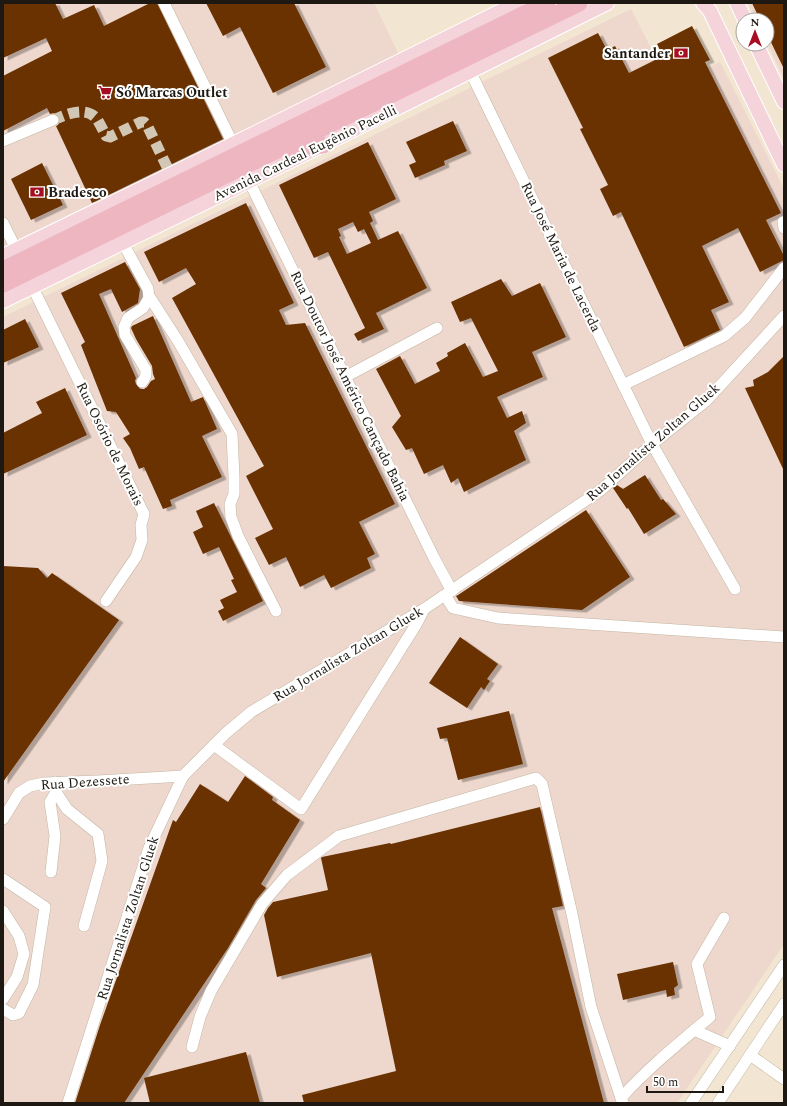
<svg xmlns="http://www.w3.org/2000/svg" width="787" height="1106" font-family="Spectral,serif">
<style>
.industrial{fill:#eed7cc}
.building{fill:#693006;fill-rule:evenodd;filter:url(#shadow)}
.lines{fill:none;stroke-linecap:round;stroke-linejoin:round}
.minor-tunnel{stroke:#d2c6b5;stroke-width:11;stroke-dasharray:11 5.5;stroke-linecap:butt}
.minor-casing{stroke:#c2b6a3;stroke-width:12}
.major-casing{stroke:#fff;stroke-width:16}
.highway-casing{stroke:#fff;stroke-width:18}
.minor{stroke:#fff;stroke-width:11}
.major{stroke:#f5d3da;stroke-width:14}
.highway{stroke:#eeb6c1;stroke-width:17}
.labels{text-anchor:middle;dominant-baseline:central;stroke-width:4;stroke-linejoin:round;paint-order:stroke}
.poi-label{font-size:14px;font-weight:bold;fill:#1d1912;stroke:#fff;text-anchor:start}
.street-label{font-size:14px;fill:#1d1912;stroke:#fff}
</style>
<defs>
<filter id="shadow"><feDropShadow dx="4.5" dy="2.5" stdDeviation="0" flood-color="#0004"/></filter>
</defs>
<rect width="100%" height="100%" fill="#f2e5d2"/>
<!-- industrial -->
<g class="industrial">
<polygon points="3,3 374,3 399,55 244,132 3,249"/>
<polygon points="749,3 784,3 784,79 767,43 767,20 756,20"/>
<polygon points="631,9 670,85 720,62 784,189 784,944 677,1103 3,1103 3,317"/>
</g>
<!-- building -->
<g class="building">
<polygon points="3,3 55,3 63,19 94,5 104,26 150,3 157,3 223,139 92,203 56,126 58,125 60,121 60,118 58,115 54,113 50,114 47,108 3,131 3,76 52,51 46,38 3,58"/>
<polygon points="206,3 294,3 326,67 273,93 240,27 223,36"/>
<polygon points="752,3 784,3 784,69 767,34 767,20 760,20"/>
<polygon points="692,26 710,60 705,62 781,213 766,220 784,256 784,260 760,272 738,228 702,246 729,302 711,310 720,330 684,347 621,212 613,216 600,189 608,185 580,129 583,128 548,58 598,33 607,50 615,46 629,73 663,56 657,44"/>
<polygon points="453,121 467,151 444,161 445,165 415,178 409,165 416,162 406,142"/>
<path d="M368,142L396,199L369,212L373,221L370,223L378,240L398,231L427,288L376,313L384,329L358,341L354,334L365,328L328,252L314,258L279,185ZM353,222L358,232L364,229L371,243L347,254L339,237L341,236L338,229Z"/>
<polygon points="42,163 63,205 31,220 11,179"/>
<polygon points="246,203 294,303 279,310 286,325 305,323 395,504 359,522 375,554 367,558 371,568 331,588 324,575 300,587 286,557 269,565 255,538 273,529 246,476 264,466 172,298 196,284 186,268 159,282 144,252"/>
<polygon points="125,262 140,289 138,303 122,312 111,289 99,294 136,378 135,381 136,384 140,389 144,389 147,387 151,381 155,379 153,374 152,366 136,339 131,328 132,326 153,316 191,402 203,397 217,429 202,436 222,477 170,500 172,506 163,509 144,467 139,469 130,448 123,438 130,434 116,412 107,411 81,345 85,342 61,293"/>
<polygon points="501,279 512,296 540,283 566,337 532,352 543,377 497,397 507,418 522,411 526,423 514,431 526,460 464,492 458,478 451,483 443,465 424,474 412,448 406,450 392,427 401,416 376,369 400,356 415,384 440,371 436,363 448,356 447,353 465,343 483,377 498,371 471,318 460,322 451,302"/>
<polygon points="25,319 39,347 3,363 3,330"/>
<polygon points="784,356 784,471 745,388 754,386 753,380 768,372"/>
<polygon points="65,388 87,435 3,474 3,433 42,413 36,402"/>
<polygon points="645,475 661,500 663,499 676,514 644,534 628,508 627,509 613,488 617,485 623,489"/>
<polygon points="214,503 263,601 223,621 218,611 224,608 220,600 237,592 231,580 234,579 219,547 203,554 193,532 203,527 196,511"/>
<polygon points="586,510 630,577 582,610 459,601 456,596 458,595"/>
<polygon points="3,566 38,568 47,578 52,573 119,620 3,782"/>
<polygon points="460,637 498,664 487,679 490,681 484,690 481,687 467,708 429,683"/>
<polygon points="509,711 523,764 458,780 447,738 440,739 437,728"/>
<polygon points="245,776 273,797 272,800 300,820 261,884 266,888 256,900 228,948 124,1103 75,1103 100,1025 173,820 176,822 200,784 228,802"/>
<polygon points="540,807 563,906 552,908 604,1103 304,1103 302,1095 396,1071 371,953 277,977 264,915 268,908 273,902 328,890 321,858 322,857 390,843 391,844"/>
<polygon points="673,962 678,985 674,988 675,995 667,997 666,990 623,1000 617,974"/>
<polygon points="246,1052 260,1103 150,1103 144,1078"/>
</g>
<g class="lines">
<!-- minor-tunnel -->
<path class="minor-tunnel" d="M53,120C66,115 85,105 97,119C100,124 103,130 106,136L110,137L141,122H144L147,125L168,169"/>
<defs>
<g id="minor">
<polyline points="164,3 233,144"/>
<polyline points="470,71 652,444 735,589"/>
<polyline points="3,141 53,120"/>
<polyline points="249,181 434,558 452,591"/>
<polyline points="783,222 784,228"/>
<polyline points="3,223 16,249"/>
<path d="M123,243L148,289L149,298L143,308L128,318L124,327L125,335L146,370C146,375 146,378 142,382"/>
<polyline points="32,286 144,514 141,525 142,540 136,557 106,601"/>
<polyline points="149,296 178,341 232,434 234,477 234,494 230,504 231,517 238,536 276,611"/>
<polyline points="345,377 437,328"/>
<polyline points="623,385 724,336 745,318 784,268"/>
<polyline points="445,595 453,608 498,618 784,637"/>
<polyline points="214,745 301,809 417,623 424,609"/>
<polyline points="55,782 56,792 67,809 98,834 102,861 84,926"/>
<polyline points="3,819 19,793 30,786 44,783 98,781 183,776"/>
<polyline points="51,872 55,836 50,802 56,792"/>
<polyline points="3,879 45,907 33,985 19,1013 13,1015 3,1009"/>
<polyline points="3,911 19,936 24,954 17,977 3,999"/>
<polyline points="694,1030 730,1046"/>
<polyline points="192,1047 200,1017 211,991 262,904 287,875 339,836 536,778 542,784 572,914 591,1007 621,1098"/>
<polyline points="750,1055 784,1079"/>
<polyline points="68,1103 149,848 183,776 226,733 251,712 424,609 601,490 652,444 706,401 784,316"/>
<path d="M623,1103L621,1098C648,1068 679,1043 710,1017L697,964L724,918"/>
<polyline points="691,1103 784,965"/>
<polyline points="718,1103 784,1004"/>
</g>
<g id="major">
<polyline points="703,3 710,11 784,165"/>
<polyline points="737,3 745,20"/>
<polyline points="756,44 784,102"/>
<polyline points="3,256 233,144 517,3"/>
<polyline points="3,301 323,145 607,3"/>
</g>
<g id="highway">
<polyline points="292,154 313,146 323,145"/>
<polyline points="3,270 547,3"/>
<polyline points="3,284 579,3"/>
</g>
</defs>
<!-- minor casing -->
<use href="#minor" class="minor-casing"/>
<!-- major casing -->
<use href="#major" class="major-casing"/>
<!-- highway casing -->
<use href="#highway" class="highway-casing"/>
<!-- minor -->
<use href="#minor" class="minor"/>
<!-- major -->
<use href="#major" class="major"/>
<!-- highway -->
<use href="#highway" class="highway"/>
</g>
<!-- icons -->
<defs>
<symbol id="bank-bare" viewBox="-9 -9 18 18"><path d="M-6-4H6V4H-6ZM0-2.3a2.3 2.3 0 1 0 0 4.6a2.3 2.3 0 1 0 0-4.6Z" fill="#a70e23" stroke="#fff" stroke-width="2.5" paint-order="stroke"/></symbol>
<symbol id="supermarket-bare" viewBox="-9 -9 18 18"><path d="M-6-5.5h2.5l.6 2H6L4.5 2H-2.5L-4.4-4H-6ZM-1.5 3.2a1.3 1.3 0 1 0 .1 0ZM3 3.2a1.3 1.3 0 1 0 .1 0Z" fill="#a70e23" stroke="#fff" stroke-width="2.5" paint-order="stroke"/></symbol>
</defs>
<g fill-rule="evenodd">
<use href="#bank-bare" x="671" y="43" width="20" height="20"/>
<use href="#supermarket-bare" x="95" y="82" width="20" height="20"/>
<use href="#bank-bare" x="27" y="182" width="20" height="20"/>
</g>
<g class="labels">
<!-- poi labels -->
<g class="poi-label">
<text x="670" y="53" text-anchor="end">Santander</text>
<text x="116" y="92">Só Marcas Outlet</text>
<text x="48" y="192">Bradesco</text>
</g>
<!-- street labels -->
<g class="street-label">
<text transform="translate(305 153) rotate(-26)">Avenida Cardeal Eugênio Pacelli</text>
<text transform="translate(561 257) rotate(64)">Rua José Maria de Lacerda</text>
<text transform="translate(350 386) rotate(64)">Rua Doutor José Américo Cançado Bahia</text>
<text transform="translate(653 442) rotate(-41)">Rua Jornalista Zoltan Gluek</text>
<text transform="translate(110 444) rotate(64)">Rua Osório de Morais</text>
<text transform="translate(348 654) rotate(-31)">Rua Jornalista Zoltan Gluek</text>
<text transform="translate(85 782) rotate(-4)">Rua Dezessete</text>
<text transform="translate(128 918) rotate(-72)">Rua Jornalista Zoltan Gluek</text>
</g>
</g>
<!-- border -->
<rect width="787" height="1106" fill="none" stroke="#1d1912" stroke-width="8"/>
<!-- north arrow -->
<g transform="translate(755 32)"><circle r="19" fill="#ffffff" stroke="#a5a3a0"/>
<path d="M0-3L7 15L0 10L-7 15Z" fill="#a70e23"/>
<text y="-6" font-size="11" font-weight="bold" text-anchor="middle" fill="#1d1912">N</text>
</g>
<!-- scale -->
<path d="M647 1086v6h76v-6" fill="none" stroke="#1d1912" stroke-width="2"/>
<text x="653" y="1086" font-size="12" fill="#1d1912" stroke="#ffffff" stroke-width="3" paint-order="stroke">50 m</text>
</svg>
